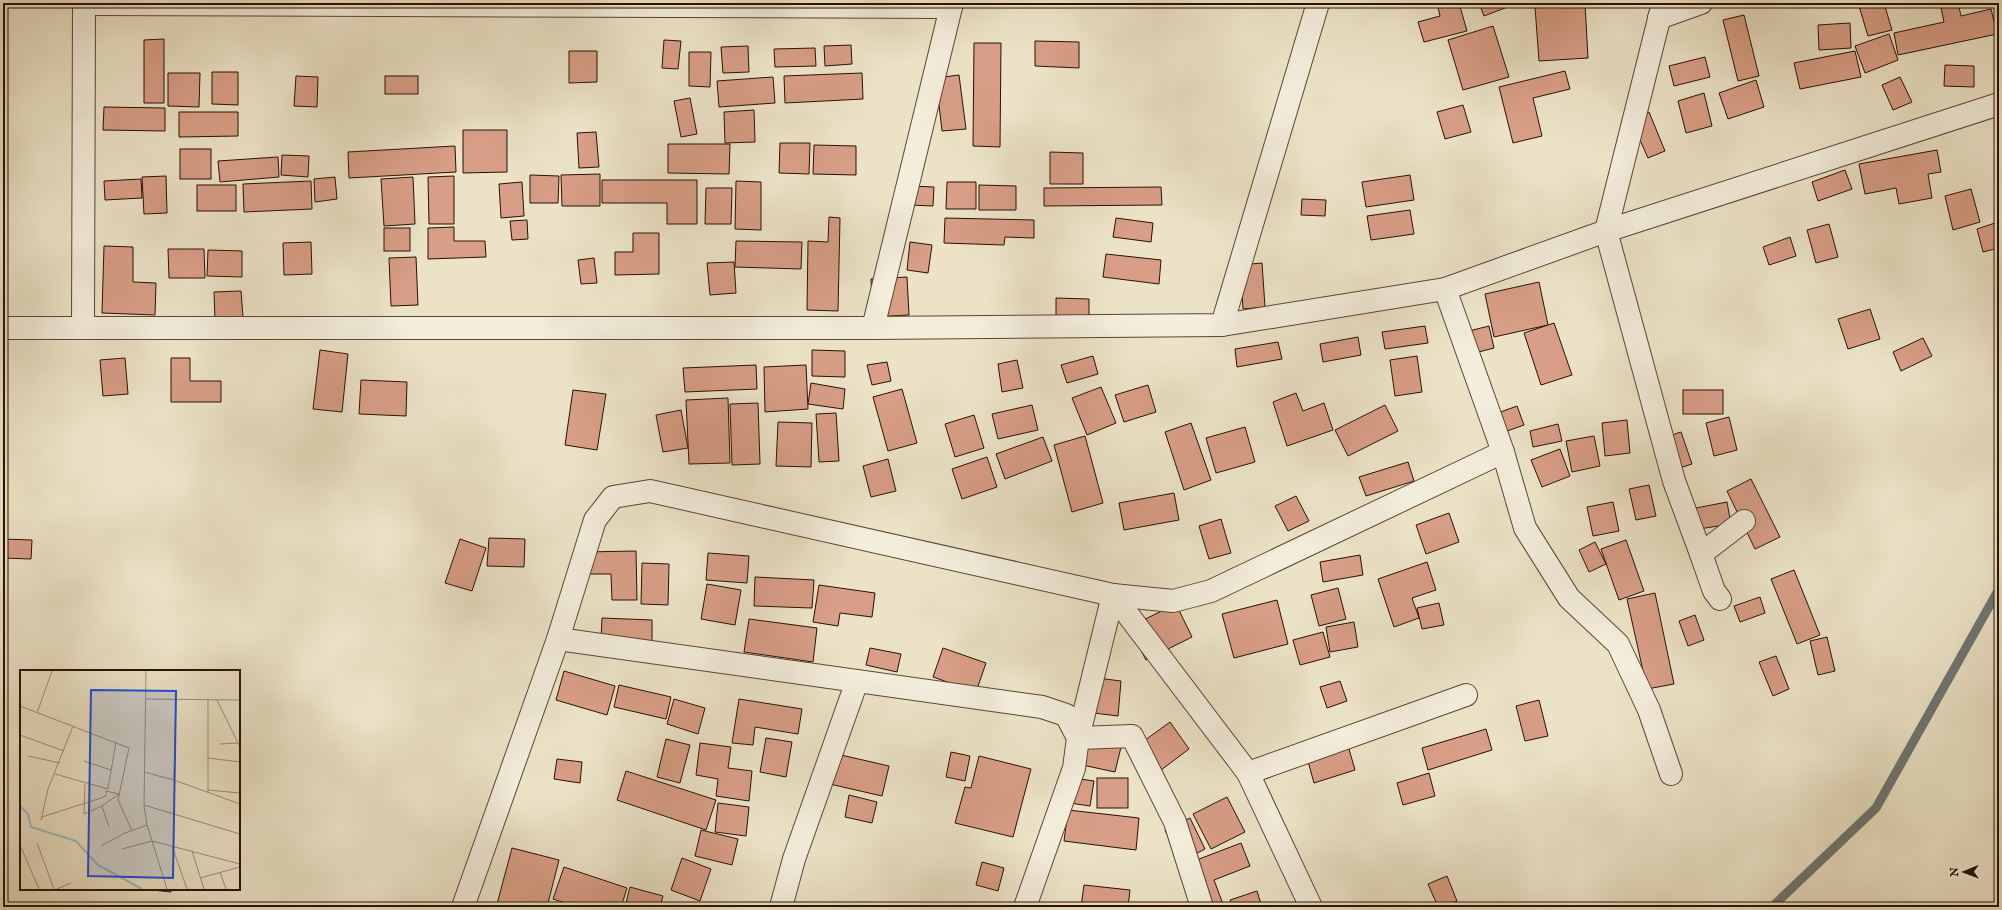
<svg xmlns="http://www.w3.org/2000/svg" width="2002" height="910" font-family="'IM FELL English',serif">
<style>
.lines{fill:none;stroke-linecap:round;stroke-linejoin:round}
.stream{stroke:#6f7774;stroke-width:9}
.building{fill:#d89e87;stroke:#291003}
.street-casing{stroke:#5a4534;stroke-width:24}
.street{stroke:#f3eddb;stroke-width:22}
.inset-river{fill:none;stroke:#9dbbc0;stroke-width:2}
.inset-road{fill:none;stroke:#9e8f79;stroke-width:1}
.view{fill:#1d4ed8;fill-opacity:0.15;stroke:#1d4ed8;stroke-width:2}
.inset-edge{fill:none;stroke:#291003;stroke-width:2}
</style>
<rect width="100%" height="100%" fill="#ece3c7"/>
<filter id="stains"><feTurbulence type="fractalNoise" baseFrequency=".005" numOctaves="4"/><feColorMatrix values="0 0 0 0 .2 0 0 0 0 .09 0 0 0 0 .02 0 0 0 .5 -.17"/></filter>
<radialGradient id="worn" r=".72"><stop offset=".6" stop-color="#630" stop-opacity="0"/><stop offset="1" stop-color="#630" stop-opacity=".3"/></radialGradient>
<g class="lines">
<!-- stream -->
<polyline class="stream" points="1772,907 1876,808 1999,589"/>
</g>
<!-- building -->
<g class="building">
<rect x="1037" y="3" width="54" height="4"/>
<polygon points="1437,3 1459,3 1467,31 1424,42 1418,22 1440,16"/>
<polygon points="1479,3 1518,3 1484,16"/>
<polygon points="1869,3 1884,3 1892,30 1868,36 1859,6"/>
<polygon points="1940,3 1958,3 1961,16 1991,9 1997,34 1898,55 1894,33 1944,22"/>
<polygon points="1585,4 1588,58 1539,61 1535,7"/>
<polygon points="1744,15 1759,76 1738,81 1723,20"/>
<polygon points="1850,23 1851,48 1819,50 1818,25"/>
<polygon points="1493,26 1509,77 1463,90 1448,40"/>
<polygon points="1889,34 1898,60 1865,73 1855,46"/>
<polygon points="164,39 164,103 144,103 144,40"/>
<polygon points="664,40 681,41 678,69 662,68"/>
<polygon points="1035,41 1079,42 1079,68 1035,66"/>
<polygon points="974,43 1001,43 1000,147 973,146"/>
<polygon points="851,45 852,64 825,66 824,46"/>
<polygon points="748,46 749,72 723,73 721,47"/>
<polygon points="815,48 816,66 775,67 774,49"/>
<polygon points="569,51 597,51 597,82 569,83"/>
<polygon points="1855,51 1861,77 1800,89 1794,63"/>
<polygon points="689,52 711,52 710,87 689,86"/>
<polygon points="1705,57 1710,77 1674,86 1669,66"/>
<polygon points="1945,65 1974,66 1974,87 1944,86"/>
<polygon points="1565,71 1570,89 1533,98 1542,136 1513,143 1499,87"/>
<polygon points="212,72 238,72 238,105 212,104"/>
<polygon points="168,73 200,73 199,107 168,106"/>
<polygon points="862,73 863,99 785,103 784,76"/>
<polygon points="959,75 966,129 942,131 936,78"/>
<polygon points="296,76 318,77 317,107 294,106"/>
<rect x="385" y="76" width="33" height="18"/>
<polygon points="773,77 775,103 719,107 717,81"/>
<polygon points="1900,77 1912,102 1893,110 1882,85"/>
<polygon points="1756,80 1764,107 1728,119 1719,93"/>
<polygon points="1704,93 1712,126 1686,133 1678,101"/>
<polygon points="690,98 697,134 681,137 674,101"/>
<polygon points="1463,105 1471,132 1445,139 1437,112"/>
<polygon points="104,107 165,108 165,131 103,130"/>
<polygon points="754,110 755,142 725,143 724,112"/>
<polygon points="179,112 238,112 238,136 179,137"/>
<polygon points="1649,112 1665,151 1648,158 1631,120"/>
<polygon points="463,130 507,130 507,172 463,173"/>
<polygon points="596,132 599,167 579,168 577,133"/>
<polygon points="780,143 810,143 809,174 779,173"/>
<polygon points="668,144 730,144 729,174 668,173"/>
<polygon points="814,145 856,146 856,175 813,174"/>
<polygon points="455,146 456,172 349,178 348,152"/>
<rect x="180" y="149" width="31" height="30"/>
<polygon points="1937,150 1941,172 1928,174 1932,198 1899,204 1896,188 1865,194 1859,164"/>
<polygon points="1050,152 1083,153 1083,184 1050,184"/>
<polygon points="282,155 309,156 308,177 281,175"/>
<polygon points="278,157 279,177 220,182 218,161"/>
<polygon points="1845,170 1852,189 1818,201 1812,182"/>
<polygon points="600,174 600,206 562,206 561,175"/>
<polygon points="530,175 559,176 558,203 530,203"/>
<polygon points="1410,175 1414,200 1366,207 1362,182"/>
<polygon points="166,176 167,213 144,214 142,177"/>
<polygon points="454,176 454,224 429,224 428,177"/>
<polygon points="335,177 337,199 315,202 314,179"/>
<polygon points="413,177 415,224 384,226 381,179"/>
<polygon points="141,179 142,198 105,200 104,181"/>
<polygon points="602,180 697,180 697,224 667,224 667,203 602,203"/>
<polygon points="311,181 312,209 244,212 243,184"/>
<polygon points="736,181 761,182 761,230 735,229"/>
<polygon points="522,182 524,216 501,218 499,184"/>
<polygon points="947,182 976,182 976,209 946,209"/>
<rect x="197" y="185" width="39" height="26"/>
<polygon points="979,185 1016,186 1016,210 979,210"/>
<polygon points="910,186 934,187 933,206 909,205"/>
<polygon points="1161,187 1162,205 1044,206 1044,188"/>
<polygon points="706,188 732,188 731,224 705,224"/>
<polygon points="1971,189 1980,222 1953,230 1945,196"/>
<polygon points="1302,199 1326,200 1325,216 1301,215"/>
<polygon points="1410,210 1414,234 1371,240 1367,216"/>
<polygon points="829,217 840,218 838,311 807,310 808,241 828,242"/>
<polygon points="945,218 1034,220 1034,238 1005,237 1004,245 944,243"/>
<polygon points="1116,218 1153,223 1151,242 1113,237"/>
<polygon points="527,220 528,239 512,240 510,221"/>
<polygon points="1995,223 1999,235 1999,248 1983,252 1977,229"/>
<polygon points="1829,224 1838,257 1816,263 1807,230"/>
<polygon points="454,227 454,241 485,241 486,257 428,259 428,228"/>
<rect x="384" y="228" width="26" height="23"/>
<polygon points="633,233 659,233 659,274 615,275 615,252 633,252"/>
<polygon points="1790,237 1796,256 1769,265 1763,247"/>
<polygon points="736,241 802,242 801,269 735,267"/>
<polygon points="311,242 312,274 284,275 283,243"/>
<polygon points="910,242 932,245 928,273 907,270"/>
<polygon points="104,246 133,247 133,282 156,283 155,315 102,313"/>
<polygon points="168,249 204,249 205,278 169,278"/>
<polygon points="208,250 242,251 242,277 207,276"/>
<polygon points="1106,254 1161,260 1159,284 1103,277"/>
<polygon points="416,257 418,305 391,306 389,258"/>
<polygon points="594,258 597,283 581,284 578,260"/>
<polygon points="734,262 736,293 710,295 707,263"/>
<polygon points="1262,263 1265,307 1243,309 1240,265"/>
<polygon points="907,277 909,315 873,317 871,279"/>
<polygon points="1539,282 1548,325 1494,337 1485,294"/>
<polygon points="241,291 243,317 215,319 214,292"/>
<polygon points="1056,298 1089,299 1089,316 1056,316"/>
<polygon points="1870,309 1880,339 1848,349 1838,319"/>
<polygon points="1554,323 1572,375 1541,385 1524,333"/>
<polygon points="1425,326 1428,343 1385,349 1382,332"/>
<polygon points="1489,326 1494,348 1463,356 1457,334"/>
<polygon points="1358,337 1361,355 1323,362 1320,344"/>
<polygon points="1923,338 1932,356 1901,371 1893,352"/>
<polygon points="1278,342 1282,359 1237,367 1235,349"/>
<polygon points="320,350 348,354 342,412 313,409"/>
<polygon points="812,350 845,351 845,377 812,376"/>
<polygon points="1093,356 1098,374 1067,383 1061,365"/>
<polygon points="1417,356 1422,392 1395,396 1390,360"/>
<polygon points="125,358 128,394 103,396 100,360"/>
<polygon points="171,358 190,358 190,381 221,381 221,402 171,402"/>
<polygon points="1017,360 1023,388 1002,392 998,364"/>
<polygon points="887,362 891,381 872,385 867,365"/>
<polygon points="756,365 757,389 685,392 683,368"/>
<polygon points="806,365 808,409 765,412 764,367"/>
<polygon points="361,380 407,382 406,416 359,414"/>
<polygon points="811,383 845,389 843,409 808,404"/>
<polygon points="1148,385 1156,412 1124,422 1115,395"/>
<polygon points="1101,387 1116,423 1087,435 1072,398"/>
<polygon points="902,389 917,443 888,451 873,397"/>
<polygon points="573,390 606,394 597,450 565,445"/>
<rect x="1683" y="390" width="40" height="24"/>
<polygon points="1296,393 1303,411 1324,403 1333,430 1287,446 1273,402"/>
<polygon points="728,398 730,463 689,464 686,400"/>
<polygon points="758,403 760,464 732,465 730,404"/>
<polygon points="1032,405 1038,430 998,439 992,414"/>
<polygon points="1385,405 1398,431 1348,456 1335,430"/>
<polygon points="1517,406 1524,425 1493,436 1487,417"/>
<polygon points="681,410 688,448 663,452 656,415"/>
<polygon points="836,413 839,461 819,462 816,414"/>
<polygon points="974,415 984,448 955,457 945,424"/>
<polygon points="1729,417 1737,450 1714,456 1706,423"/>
<polygon points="1627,420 1630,453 1605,456 1602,423"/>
<polygon points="778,422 812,423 811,467 776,466"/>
<polygon points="1191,423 1211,480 1184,490 1165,432"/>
<polygon points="1558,424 1562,441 1533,447 1530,431"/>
<polygon points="1245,427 1255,462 1216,473 1206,438"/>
<polygon points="1681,432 1692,464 1673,470 1663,438"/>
<polygon points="1085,436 1103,503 1072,512 1054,445"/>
<polygon points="1594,436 1600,466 1572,472 1566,441"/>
<polygon points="1043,437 1052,461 1005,479 996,454"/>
<polygon points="1560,449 1570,476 1542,487 1531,460"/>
<polygon points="987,457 997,487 962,499 952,469"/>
<polygon points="888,459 896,491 871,497 863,466"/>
<polygon points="1408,462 1414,481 1366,496 1359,477"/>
<polygon points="1751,479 1780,537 1755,549 1727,491"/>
<polygon points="1649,485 1656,516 1636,520 1629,489"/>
<polygon points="1174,493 1179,520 1124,530 1119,503"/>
<polygon points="1296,496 1309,521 1288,531 1275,506"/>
<polygon points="1613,502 1619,531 1593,536 1587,507"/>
<polygon points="1727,502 1731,524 1699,529 1696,508"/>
<polygon points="1449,513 1459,542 1426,554 1416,525"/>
<polygon points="1221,519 1231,553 1209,559 1199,526"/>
<polygon points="489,538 525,539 524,567 487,566"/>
<polygon points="3,539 32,540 31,559 3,558"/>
<polygon points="460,539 486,548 472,591 445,583"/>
<polygon points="1626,540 1644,591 1619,600 1601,549"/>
<polygon points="1595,542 1606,564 1589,572 1579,550"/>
<polygon points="636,551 637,600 612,600 611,574 585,574 584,552"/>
<polygon points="708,553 749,556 747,583 706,580"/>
<polygon points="1360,555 1363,575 1323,582 1320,562"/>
<polygon points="1427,562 1436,590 1412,598 1419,618 1394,627 1378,579"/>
<polygon points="642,563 669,564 668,605 641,604"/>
<polygon points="1794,570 1820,635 1797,644 1771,579"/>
<polygon points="755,577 814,580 812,608 754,606"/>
<polygon points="707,584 741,590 735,625 701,619"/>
<polygon points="819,585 875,593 872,617 840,613 838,626 813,622"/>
<polygon points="1338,588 1346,619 1319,626 1311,595"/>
<polygon points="1655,593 1674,684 1647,689 1627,599"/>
<polygon points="1760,597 1765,613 1740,622 1734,606"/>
<polygon points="1277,600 1288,644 1234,658 1222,614"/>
<polygon points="1439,603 1444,625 1422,629 1417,608"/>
<polygon points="1176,604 1192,637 1146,660 1129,627"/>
<polygon points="1695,615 1704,640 1688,646 1679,621"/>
<polygon points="602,618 652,620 652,641 601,640"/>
<polygon points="749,619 817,628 813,662 744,652"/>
<polygon points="1354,622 1358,647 1330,652 1326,627"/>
<polygon points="1323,632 1330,657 1300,665 1293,640"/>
<polygon points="1827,637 1835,671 1818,675 1810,641"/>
<polygon points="870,648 901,654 897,672 866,665"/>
<polygon points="943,648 986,663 976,692 933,677"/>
<polygon points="1776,656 1789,689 1773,696 1759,662"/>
<polygon points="564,671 615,686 607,715 556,700"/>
<polygon points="1097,678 1121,681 1118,716 1094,713"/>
<polygon points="1340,681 1347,701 1327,708 1320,687"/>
<polygon points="619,685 671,697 666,719 614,707"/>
<polygon points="674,699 705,708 698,734 667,724"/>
<polygon points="739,699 802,709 798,734 755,727 753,745 732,743"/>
<polygon points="1539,700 1548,736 1525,741 1516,706"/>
<polygon points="1170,722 1189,749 1153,776 1133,749"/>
<polygon points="1486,729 1492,750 1428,770 1422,748"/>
<polygon points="766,738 792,742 786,777 760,772"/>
<polygon points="1077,738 1121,747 1115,772 1073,763"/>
<polygon points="666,739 690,745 680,783 657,777"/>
<polygon points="1347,742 1355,770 1314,783 1306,754"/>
<polygon points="700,743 731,747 728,768 752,771 749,801 716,796 718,779 696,775"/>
<polygon points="828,752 889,766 882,796 821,782"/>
<polygon points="951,752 970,756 965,781 946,777"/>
<polygon points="979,756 1031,769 1013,837 955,823 965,787 971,788"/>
<polygon points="557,759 582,762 580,783 554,779"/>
<polygon points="626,771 716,800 706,830 617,800"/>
<polygon points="1429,773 1435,796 1403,805 1397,783"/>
<polygon points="1060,776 1094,781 1090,806 1056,801"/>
<rect x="1097" y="778" width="31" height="30"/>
<polygon points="849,795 877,802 872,823 845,817"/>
<polygon points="1227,797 1245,832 1211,849 1193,814"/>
<polygon points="718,803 749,807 746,836 715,832"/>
<polygon points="1068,810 1139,818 1136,850 1064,841"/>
<polygon points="1190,818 1205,849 1180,862 1165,830"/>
<polygon points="701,830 738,839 732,865 695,856"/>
<polygon points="1241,843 1250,866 1214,880 1224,907 1196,907 1181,866"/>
<polygon points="512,848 559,860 547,907 509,907 497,904"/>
<polygon points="682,858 711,869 700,901 671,890"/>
<polygon points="982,862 1004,868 998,891 976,885"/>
<polygon points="564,867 627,888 621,907 577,907 553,899"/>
<polygon points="1447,876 1457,901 1438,907 1428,884"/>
<polygon points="1084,885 1130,890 1128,907 1081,907"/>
<polygon points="630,887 663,896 660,907 625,907"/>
<polygon points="153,889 171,889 171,892 152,890"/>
<polygon points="1257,891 1262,907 1232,907 1230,900"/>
</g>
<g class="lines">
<defs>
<g id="street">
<polyline points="1663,3 1606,231 1674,481 1701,554"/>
<polyline points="84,4 951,7"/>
<polyline points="1659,18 1701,3"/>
<polyline points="1445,289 1503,452 1525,528 1569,598 1618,644 1649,710 1671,774"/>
<polyline points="1222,325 1318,3"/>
<polyline points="3,328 873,328 1222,325 1445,289 1606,231 1999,104"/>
<polyline points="83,328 84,3"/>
<polyline points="873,328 952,3"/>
<polyline points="1113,595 1078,738 1132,736 1175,822 1202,907"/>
<polyline points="1113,595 1248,773 1311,907"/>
<polyline points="1720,599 1714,591 1701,554 1744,521"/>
<polyline points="558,639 1042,707 1066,715 1078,738 1074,768 1025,907"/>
<polyline points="1248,773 1466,695"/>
<polyline points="463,907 558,639 595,520 613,497 650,491 1113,595 1173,601 1211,591 1503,452"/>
<polyline points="781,907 794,859 857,681"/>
</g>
</defs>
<!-- street casing -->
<use href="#street" class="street-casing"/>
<!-- street -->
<use href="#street" class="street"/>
</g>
<!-- overview -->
<g transform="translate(20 670)">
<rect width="220" height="220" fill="#ece3c7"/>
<path class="inset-river" d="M0,136L8,144L11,157L56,171L78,195L122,219"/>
<path class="inset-road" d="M126,1L124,135L127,155L147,219M126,29L220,30M188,30V122M197,30L220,77M0,36L109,78L98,130L112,161M17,43L32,1M0,65L44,81M200,74L218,73M8,86L40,93M188,88L220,92M64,91L91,100M124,102L154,110L220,134M35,104L88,119L96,72M154,110L156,29M65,114L64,144L82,136L99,124M188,120L220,123M124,135L220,164M82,136L89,157M22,147L78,129L86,126V121L99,124M21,150L28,119L53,56M17,173L34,219M0,175L19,219M81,176L105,163L127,155M152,176L167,219M102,179L132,171L220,194M172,181L184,219M200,202L206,219M180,208L220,197M37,219L51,213"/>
<path class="view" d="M71,20L156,21L153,208L68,206Z"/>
<rect width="220" height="220" class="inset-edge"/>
</g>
<!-- margin -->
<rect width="2002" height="910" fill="none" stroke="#ece3c7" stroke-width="16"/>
<rect x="4" y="4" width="1994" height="902" fill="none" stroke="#291003" stroke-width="2"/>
<rect x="8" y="8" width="1986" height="894" fill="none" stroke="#291003"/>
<!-- north arrow -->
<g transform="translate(1964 872) rotate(269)" stroke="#f3eddb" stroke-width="3" paint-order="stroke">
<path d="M0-3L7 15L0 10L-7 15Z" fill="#291003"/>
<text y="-6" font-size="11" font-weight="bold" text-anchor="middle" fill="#291003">N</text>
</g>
<rect width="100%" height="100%" filter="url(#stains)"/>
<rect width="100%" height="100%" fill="url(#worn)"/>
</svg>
